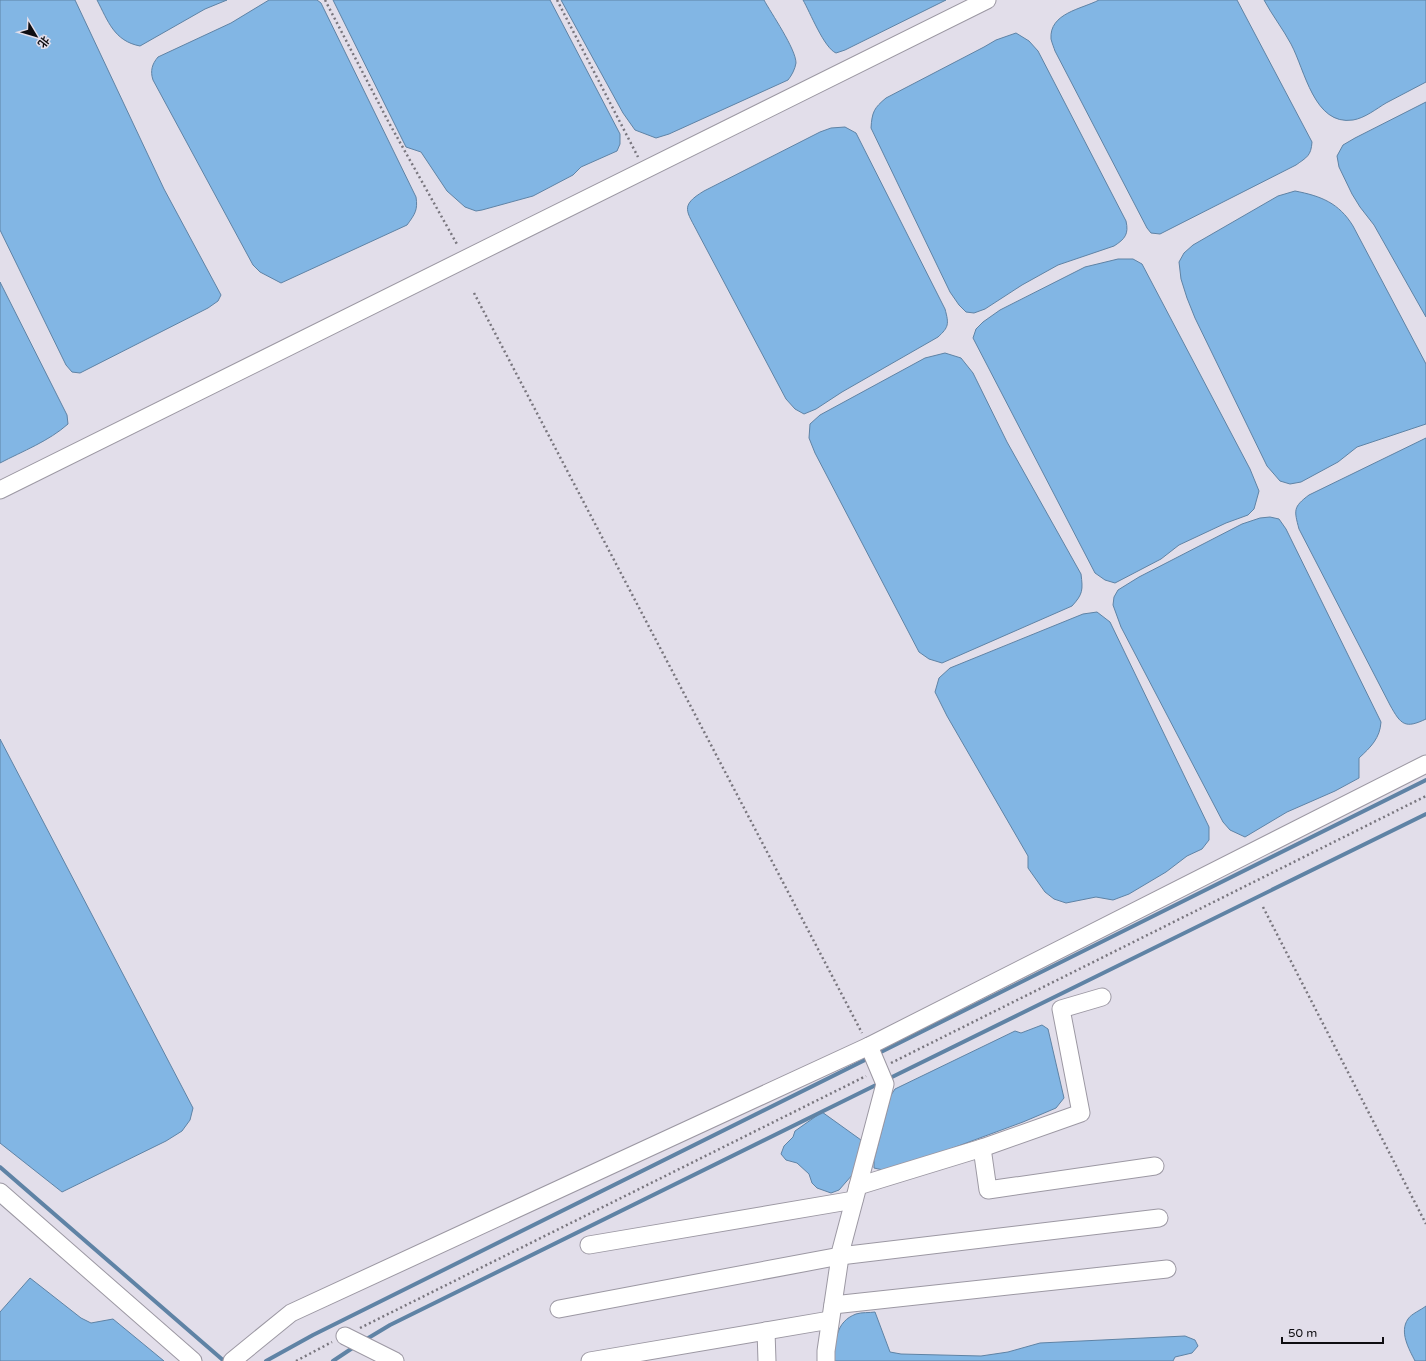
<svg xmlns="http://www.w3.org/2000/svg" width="1426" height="1361" font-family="'Varela Round','Noto Sans SC',sans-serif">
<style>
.water{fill:#82b6e4;stroke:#5f83a5}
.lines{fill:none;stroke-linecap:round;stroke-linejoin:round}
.stream{stroke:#5f83a5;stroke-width:4}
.minor-casing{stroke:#9c98a3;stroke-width:19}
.path{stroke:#79767e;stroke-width:2.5;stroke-dasharray:2 3;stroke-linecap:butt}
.minor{stroke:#fff;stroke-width:17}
</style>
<rect width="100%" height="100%" fill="#e2deea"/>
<!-- water -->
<g class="water">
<polygon points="0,0 75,0 164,189 221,295 218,301 208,308 80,373 72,372 66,365 0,230"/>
<path d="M97,0H227L205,9L140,46C114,41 108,21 97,0Z"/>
<path d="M269,0H317L321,3L416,197C418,210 415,214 407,225L281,283L260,272L253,265L153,80C150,71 152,64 158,57L231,23Z"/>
<polygon points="333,0 550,0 620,134 620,144 617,151 581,167 573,175 533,196 482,210 476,211 465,207 447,191 421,152 406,147"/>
<path d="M561,0H764C771,13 796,49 796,63C795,69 792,75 788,80L669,134L656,138L635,130L623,113Z"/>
<path d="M803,0H946L845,50L836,53C824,48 810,12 803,0Z"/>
<path d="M1099,0H1237L1312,142C1311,156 1307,157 1296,165L1160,234L1151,233L1147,228L1055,51C1054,48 1052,43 1051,39C1049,13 1082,9 1099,0Z"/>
<path d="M1264,0H1426V82C1413,89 1399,96 1386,103C1376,109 1365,118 1353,120C1314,126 1305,70 1291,44C1283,29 1272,15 1264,0Z"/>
<path d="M1016,33L1029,41L1038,51L1126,221C1129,234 1125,239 1114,246L1058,265L1022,285L985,309L974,313L966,312L959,305L950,292L871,128C872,112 874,108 886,98L984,47L996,40Z"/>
<polygon points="1426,102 1426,317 1374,225 1360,207 1352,194 1339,167 1337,156 1343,145 1355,138"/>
<path d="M845,127L856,133L945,309C949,324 949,327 938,337L842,392L816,409L804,414L795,409L786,399L698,233C687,211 679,206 704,191L820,132L831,128Z"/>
<path d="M1295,191C1321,196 1339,203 1353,226L1426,364V424L1357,447L1338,462L1301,482L1290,484L1280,481L1267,466L1195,318L1187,298L1181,279L1179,262L1184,253L1193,245L1278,196Z"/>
<polygon points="1118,259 1133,259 1142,264 1250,469 1259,491 1254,509 1248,515 1226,523 1179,545 1161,559 1115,583 1105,580 1095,573 973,338 976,329 983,322 1000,310 1085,267"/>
<path d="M0,282L67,415L68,424C49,441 23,451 0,463Z"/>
<path d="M945,353L961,358L973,373L1007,442L1081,574C1083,590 1083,594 1072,606L942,663L929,659L919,652L815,453L809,438L810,424L820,415L925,358Z"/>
<path d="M1426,438V719C1405,729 1401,725 1390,705L1299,529C1294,510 1293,507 1309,495Z"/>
<path d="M1270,517L1279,519L1286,529L1381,722C1380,738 1371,747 1359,758V778L1335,791L1287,812L1245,837L1230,830L1223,822L1121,627L1113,605L1114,597L1118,590L1139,577L1242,524L1260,518Z"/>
<polygon points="1097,612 1110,622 1209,827 1209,840 1202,849 1187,856 1166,872 1129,894 1113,900 1096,897 1066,903 1054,899 1045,892 1028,868 1028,856 947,716 935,692 939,678 950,668 1083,614"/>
<polygon points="0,739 193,1108 190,1120 182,1131 166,1141 62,1192 0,1143"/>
<polygon points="1042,1025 1048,1029 1064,1098 1056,1108 1023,1122 896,1169 883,1170 874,1168 874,1160 891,1095 895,1089 1015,1031 1021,1033"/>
<polygon points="822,1112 861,1140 853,1174 839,1190 831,1193 817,1188 812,1183 809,1174 797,1163 786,1160 781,1154 784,1146 793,1137 795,1131"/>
<polygon points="30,1278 81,1318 91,1323 113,1319 164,1361 0,1361 0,1312"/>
<path d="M1426,1306V1361H1415C1409,1349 1399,1332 1408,1319C1411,1314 1421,1310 1426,1306Z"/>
<path d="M875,1312L890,1352L901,1354L981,1356L1008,1352L1040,1343L1185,1336L1195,1340L1198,1346L1192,1353L1175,1357L1173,1361H833C836,1341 835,1322 856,1314C862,1312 869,1313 875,1312Z"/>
</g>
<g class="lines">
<!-- stream -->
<g class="stream">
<polyline points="877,1054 1426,780"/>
<polyline points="888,1079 1426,814"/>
<polyline points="0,1167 224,1361"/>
<polyline points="365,1340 390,1325 880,1083"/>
<polyline points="266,1361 313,1335 869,1058"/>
<polyline points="333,1361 354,1347"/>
</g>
<defs>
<g id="minor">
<polyline points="0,490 987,0"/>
<polyline points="982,1148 988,1190 1155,1166"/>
<polyline points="858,1186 982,1148 1081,1113 1061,1009 1102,997"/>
<polyline points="0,1192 193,1361"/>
<polyline points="589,1245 854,1200"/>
<polyline points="833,1305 1167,1269"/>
<polyline points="559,1309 840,1256 1159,1218"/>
<polyline points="766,1331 767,1361"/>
<polyline points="345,1336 395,1361"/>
<polyline points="232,1361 291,1313 869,1046 1426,764"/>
<polyline points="590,1361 830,1320"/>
<polyline points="826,1361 826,1351 841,1250 885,1084 869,1046"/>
</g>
</defs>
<!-- minor casing -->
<use href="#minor" class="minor-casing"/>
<!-- path -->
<g class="path">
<polyline points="325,0 388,121 458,246"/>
<polyline points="557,0 638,157"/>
<polyline points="474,293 862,1033"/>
<polyline points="1263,907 1426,1224"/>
<polyline points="891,1063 1426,796"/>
<polyline points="360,1328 866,1076"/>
<polyline points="296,1361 332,1342"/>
</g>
<!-- minor -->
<use href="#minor" class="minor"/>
</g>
<!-- north arrow -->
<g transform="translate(36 36) rotate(128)" stroke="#e2deea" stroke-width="3" paint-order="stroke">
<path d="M0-3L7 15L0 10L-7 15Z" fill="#0e0d11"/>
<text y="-6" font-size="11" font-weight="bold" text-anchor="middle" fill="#0e0d11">北</text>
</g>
<!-- scale -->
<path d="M1282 1337v6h101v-6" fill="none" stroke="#0e0d11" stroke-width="2"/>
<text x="1288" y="1337" font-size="12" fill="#0e0d11" stroke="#e2deea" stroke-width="3" paint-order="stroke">50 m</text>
</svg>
